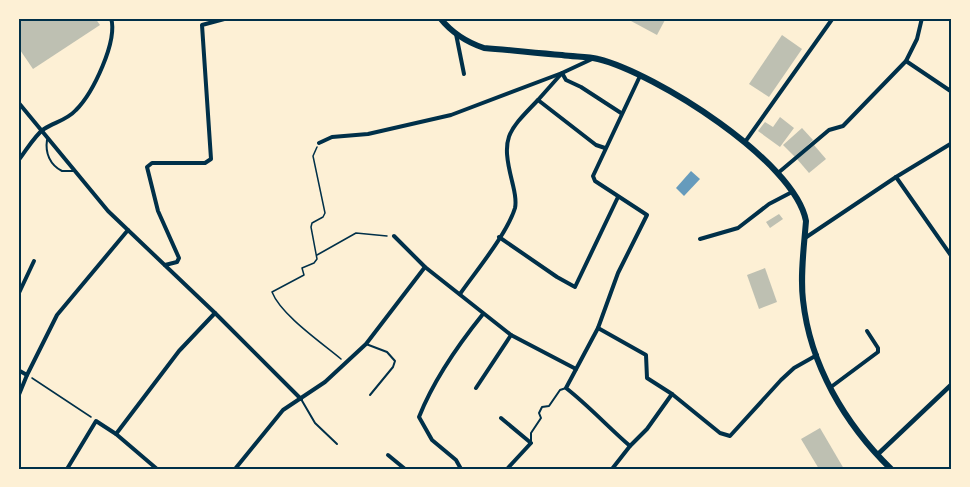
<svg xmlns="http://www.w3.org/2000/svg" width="970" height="487" font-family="'PT Sans Narrow',sans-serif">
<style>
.water{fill:#669bbc}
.building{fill:#bec0b2}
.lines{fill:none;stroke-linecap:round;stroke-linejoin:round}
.path{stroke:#003049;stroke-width:1.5}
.service{stroke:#003049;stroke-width:2}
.minor{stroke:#003049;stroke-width:4}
.tertiary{stroke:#003049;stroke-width:4.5}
.primary{stroke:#003049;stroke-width:6}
.neatline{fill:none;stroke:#003049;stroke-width:2}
</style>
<rect width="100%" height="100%" fill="#fdf0d5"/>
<!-- water -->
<polygon class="water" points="691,171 700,179 684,196 676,188"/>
<!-- building -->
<g class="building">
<polygon points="18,18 95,18 100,25 33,69 18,47"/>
<polygon points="633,18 666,18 657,35 631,21"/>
<polygon points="782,35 802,49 769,97 749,84"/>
<polygon points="780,117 794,128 780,147 758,131 765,122 773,127"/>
<polygon points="802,128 813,140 795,157 783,145"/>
<polygon points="814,145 826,159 809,173 797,159"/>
<polygon points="779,214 783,219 770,228 766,222"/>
<polygon points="765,268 777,302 759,309 747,275"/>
<polygon points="820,428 844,469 819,469 801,439"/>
</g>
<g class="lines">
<!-- path -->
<g class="path">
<path d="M317,147L313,156L325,213L323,217L312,223L311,227L317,259L314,263L302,268L304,275L272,292C281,315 322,343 341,359"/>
<polyline points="317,255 356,233 387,236"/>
<polyline points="32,378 91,417"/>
</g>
<!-- service -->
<g class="service">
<path d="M47,140C45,153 50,165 62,171H73"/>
<polyline points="366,344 387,352 395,361 393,367 370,395"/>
<polyline points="301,399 315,423 337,444"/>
<polyline points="531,441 531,433 541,418 539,413 542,407 549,406 560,390 566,388"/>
</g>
<!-- minor -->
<g class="minor">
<polyline points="456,34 464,74"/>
<polyline points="906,61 952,92"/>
<polyline points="18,102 108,211 215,313 301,399"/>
<polyline points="745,142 833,18"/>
<polyline points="319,143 332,137 368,134 451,115 562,73 592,59"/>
<polyline points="605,148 596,145 538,100 562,73 566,80 581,87 621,113"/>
<path d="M18,161C26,151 34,136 44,129C55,122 67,120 76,110C93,93 118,41 111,18"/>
<polyline points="778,173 829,130 843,126 906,61 917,39 922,18"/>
<polyline points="896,177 952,257"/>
<polyline points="394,236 425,267 511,335 576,369"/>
<polyline points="499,237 557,277 575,287 618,197"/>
<polyline points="805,238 896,177 952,143"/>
<polyline points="700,239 738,228 769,204 792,192"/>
<polyline points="165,265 177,262 179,258 158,211 147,167 152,163 205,163 211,159 202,25 228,18"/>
<path d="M460,294C476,271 507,234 515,208C517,199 514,190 512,181C501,137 507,132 538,100"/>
<polyline points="18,295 34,261"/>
<polyline points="598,328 646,355 647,378 672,394 720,433 730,436 781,380 794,368 817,355"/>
<polyline points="18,370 27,375"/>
<polyline points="831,387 878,352 878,348 867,331"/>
<polyline points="476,388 511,335"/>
<polyline points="18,397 27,375 57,315 128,230"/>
<polyline points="501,418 531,443 507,469"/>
<polyline points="116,434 179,351 215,313"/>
<path d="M630,446C608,427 589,406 566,388L598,328L618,273L647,215L595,181L593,176L640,76"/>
<polyline points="388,455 405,469"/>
<polyline points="67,469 96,421 116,434 157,469"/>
<polyline points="235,469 283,410 325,382 366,344 425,267"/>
<path d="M461,469L456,460L432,440L419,417C434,379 458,345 483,314"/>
<polyline points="612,469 630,446 647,429 672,394"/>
</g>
<!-- tertiary -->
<polyline class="tertiary" points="877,455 952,384"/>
<!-- primary -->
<path class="primary" d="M440,18C452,33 466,42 484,48C510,50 536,53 562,55C574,57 587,56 598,59C655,73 795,161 806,221C804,247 800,275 803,300C810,365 845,424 891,469"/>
</g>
<!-- border -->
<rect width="970" height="487" fill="none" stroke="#fdf0d5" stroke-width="39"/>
<rect x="20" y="20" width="930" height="448" class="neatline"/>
</svg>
